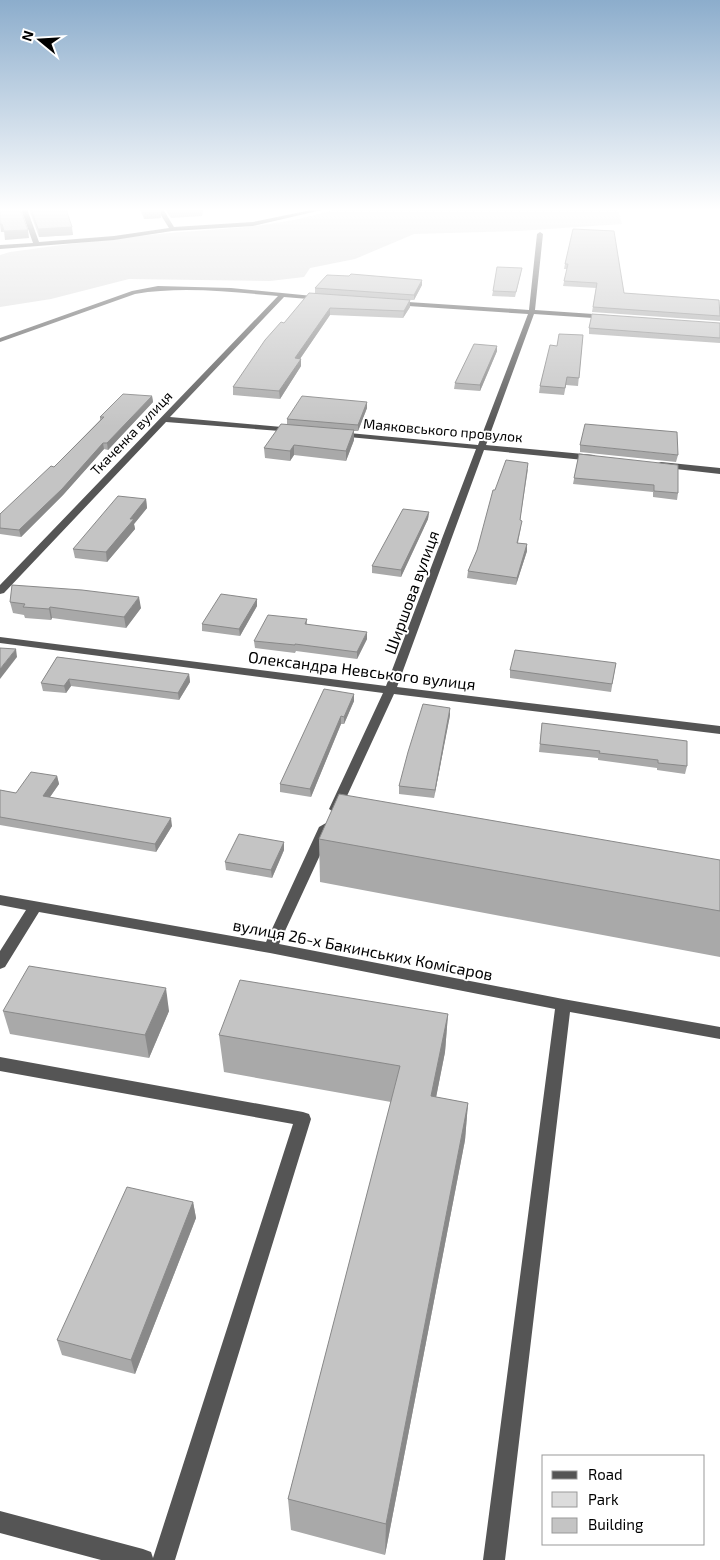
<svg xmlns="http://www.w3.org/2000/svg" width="720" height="1560" font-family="'Exo 2',sans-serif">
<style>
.green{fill:#dcdcdc}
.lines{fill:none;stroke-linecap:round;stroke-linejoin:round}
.minor{fill:#555;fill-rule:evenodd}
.wall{fill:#a9a9a9}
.shaded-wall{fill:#898989}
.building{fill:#c4c4c4;stroke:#898989}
.labels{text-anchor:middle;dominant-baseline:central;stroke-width:4;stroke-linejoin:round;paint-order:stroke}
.far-street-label{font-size:14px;fill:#000;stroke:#fff}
.street-label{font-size:16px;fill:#000;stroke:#fff}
</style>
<rect width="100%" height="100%" fill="#fff"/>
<!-- green -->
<path class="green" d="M335,209H618L622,224L518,231L414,234L355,259L310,268L304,277L270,281L129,279L51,299L0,307V255L10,252C66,244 124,237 181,232C233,228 285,226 335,209Z"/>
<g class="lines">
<!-- minor -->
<g class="minor">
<polygon points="21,209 27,209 39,242 114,236 169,228 157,209 163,209 174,227 253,222 316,209 326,209 253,226 172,231 114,240 0,249 0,245 33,243"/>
<polygon points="540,232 543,234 535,310 608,315 611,317 608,319 534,314 486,445 594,455 598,458 594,461 484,450 397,687 720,726 720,734 394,694 341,809 335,813 329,809 383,693 0,643 0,637 386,686 476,449 338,436 334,434 338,432 478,445 528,314 393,305 390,303 393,301 529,310 537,234"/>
<path d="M158,286L231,288L323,297V299L321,300L284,297L170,417L293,428L297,430L293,432L166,422L4,593L0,594V585L278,296C231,292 182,286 135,294L0,342V338L132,291Z"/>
<polygon points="661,462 720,468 720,474 658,467 658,463"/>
<polygon points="326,823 333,827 279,944 563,999 720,1027 720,1039 570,1012 505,1560 483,1560 555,1009 270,953 39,912 5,967 0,969 0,951 26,910 0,905 0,895 266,942 319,827"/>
<polygon points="0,1057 303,1112 309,1114 311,1119 175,1560 101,1560 0,1533 0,1511 143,1549 151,1552 153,1558 293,1124 0,1071"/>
</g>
</g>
<!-- wall -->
<g class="wall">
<polygon points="29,209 66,209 73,235 39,237"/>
<polygon points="140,209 160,209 161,218 144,219"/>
<polygon points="165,209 203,209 202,216 171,218"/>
<polygon points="573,229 624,293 720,307 720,321 592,312 596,288 563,286 567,269 564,269 565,264"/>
<polygon points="521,273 515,297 492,296 493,291"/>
<polygon points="422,285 414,300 410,300 410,307 403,318 330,315 300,359 301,366 280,399 233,395 233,387 284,323 315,293 315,288"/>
<polygon points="720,323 720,343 589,334 589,328"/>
<polygon points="583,335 578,386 566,385 564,395 539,393 540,386 557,346"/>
<polygon points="497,346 497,351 480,391 454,389 455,383"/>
<polygon points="152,396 153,402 108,450 104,449 63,495 21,537 0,534 0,514 54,467 100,420 100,417"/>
<polygon points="367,402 367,408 358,431 354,431 354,440 346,461 294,455 290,461 265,458 264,448 287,424 287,419"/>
<polygon points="580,445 678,455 676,462 580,452"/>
<polygon points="579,454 678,493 677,500 653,497 653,492 573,484"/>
<polygon points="528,469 520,520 521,527 518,543 527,544 527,551 516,585 467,578 468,571 477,550 495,490"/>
<polygon points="146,499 147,508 134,524 135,529 107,562 75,558 73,549"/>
<polygon points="429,512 428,519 401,577 372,573 372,566"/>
<polygon points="257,599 257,606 240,636 202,631 202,624"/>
<polygon points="10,602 141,608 126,628 52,618 51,620 25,618 24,615 13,613"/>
<polygon points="307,619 307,624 367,639 357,659 296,651 295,653 255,648 254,641"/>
<polygon points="57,657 189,674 190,682 179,700 71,686 66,693 43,691 41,683"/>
<polygon points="616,663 611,692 510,678 510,670"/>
<polygon points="354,694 354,701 344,724 341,724 311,797 280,792 280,784"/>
<polygon points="450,715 434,798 399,794 399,786"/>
<polygon points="542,723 687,766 685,774 657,770 657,768 598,760 598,758 539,752"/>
<polygon points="57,776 59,784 50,797 172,826 156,852 0,825 0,790 16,793"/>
<polygon points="319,839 720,860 720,957 320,882"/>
<polygon points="284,850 272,878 226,870 225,862"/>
<polygon points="3,1011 169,1011 149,1058 10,1034"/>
<polygon points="448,1014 445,1052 436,1097 468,1103 465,1140 385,1555 291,1530 288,1499 391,1102 224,1072 219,1035"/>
<polygon points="193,1202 196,1218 135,1374 62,1355 57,1340"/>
</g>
<!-- shaded-wall -->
<g class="shaded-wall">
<polygon points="160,209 161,218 144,219 143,210"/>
<polygon points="0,224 2,224 4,232 1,232"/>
<polygon points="72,227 73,235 39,237 38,229"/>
<polygon points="28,230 29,238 5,240 4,231"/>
<polygon points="422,280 422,285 414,300 414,295"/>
<polygon points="410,300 410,307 403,318 404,311"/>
<polygon points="330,308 330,315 295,366 295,358"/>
<polygon points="497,346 497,351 480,391 480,385"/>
<polygon points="301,359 301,366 280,399 279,391"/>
<polygon points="152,396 153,402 108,450 107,443"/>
<polygon points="367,402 367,408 358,431 358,425"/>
<polygon points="354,430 354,440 346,461 346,451"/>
<polygon points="103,443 104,449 63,495 21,537 19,530"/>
<polygon points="294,445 294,455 290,461 290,451"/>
<polygon points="146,499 147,508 134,524 135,529 107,562 106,552 130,519"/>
<polygon points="429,512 428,519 401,577 401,570"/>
<polygon points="527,544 527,551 516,585 517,578"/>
<polygon points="139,597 141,608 126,628 124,617"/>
<polygon points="257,599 257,606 240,636 239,629"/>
<polygon points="50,607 52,618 51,620 49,609"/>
<polygon points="367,632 367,639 357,659 357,652"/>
<polygon points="16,649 17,657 0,679 0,669"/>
<polygon points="189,674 190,682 179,700 178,693"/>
<polygon points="69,679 71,686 66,693 64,686"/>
<polygon points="354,694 354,701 344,724 344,717"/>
<polygon points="450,708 450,715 434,798 435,790"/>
<polygon points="341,716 341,724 311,797 310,789"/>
<polygon points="57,776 59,784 45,804 43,796"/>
<polygon points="171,818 172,826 156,852 155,844"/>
<polygon points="284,842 284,850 272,878 271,870"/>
<polygon points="166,988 169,1011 149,1058 145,1035"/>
<polygon points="448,1014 445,1052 429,1133 431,1096"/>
<polygon points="468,1103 465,1140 385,1555 386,1524"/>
<polygon points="193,1202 196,1218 135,1374 131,1360"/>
</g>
<!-- building -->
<g class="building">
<polygon points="0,209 20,209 28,230 4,231 2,224 0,224"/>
<polygon points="31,209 66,209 72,227 38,229"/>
<polygon points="142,209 160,209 143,210"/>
<polygon points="573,229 614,231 624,293 719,300 720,316 593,307 597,283 564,281 568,264 565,264"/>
<polygon points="497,267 522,268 516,292 493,291"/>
<polygon points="351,274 422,280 414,295 315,288 327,275 349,276"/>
<polygon points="309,293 410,300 404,311 330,308 295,358 301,359 279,391 233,387 265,340 281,322 284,323"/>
<polygon points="592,314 720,323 720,338 589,328"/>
<polygon points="559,334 583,335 579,378 567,377 565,388 540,386 550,345 557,346"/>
<polygon points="474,344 497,346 480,385 455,383"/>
<polygon points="123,394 152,396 107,443 103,443 62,489 19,530 0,528 0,514 51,466 54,467 104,417 100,417"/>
<polygon points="302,396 367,402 358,425 287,419"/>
<polygon points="281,424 354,430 346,451 294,445 290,451 264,448"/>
<polygon points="585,424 677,432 678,455 580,445"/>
<polygon points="579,454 678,465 678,493 654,491 654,485 574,478"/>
<polygon points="506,460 528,463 520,520 522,521 517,543 527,544 517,578 468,571 477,550 493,490 495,490"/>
<polygon points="118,496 146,499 130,519 134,519 106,552 73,549"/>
<polygon points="403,509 429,512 401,570 372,566"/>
<polygon points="12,585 82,590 139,597 124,617 50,607 49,609 23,607 25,604 10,602"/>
<polygon points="221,594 257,599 239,629 202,624"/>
<polygon points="268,615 307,619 305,624 367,632 357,652 295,644 295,645 254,641"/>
<polygon points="0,648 16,649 0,669"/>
<polygon points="515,650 616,663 612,684 510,670"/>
<polygon points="57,657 189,674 178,693 69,679 64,686 41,683"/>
<polygon points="324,689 354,694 344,717 341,716 310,789 280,784"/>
<polygon points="423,704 450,708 435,790 399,786 408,752"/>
<polygon points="542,723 687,741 687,766 658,763 658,760 599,753 600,751 540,744"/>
<polygon points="31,772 57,776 43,796 171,818 155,844 0,817 0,790 16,793"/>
<polygon points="339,794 720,860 720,911 319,839"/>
<polygon points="239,834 284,842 271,870 225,862"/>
<polygon points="29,966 166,988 145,1035 3,1011"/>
<polygon points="240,980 448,1014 431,1096 468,1103 386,1524 288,1499 400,1066 219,1035"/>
<polygon points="127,1187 193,1202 131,1360 57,1340"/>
</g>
<!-- sky -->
<linearGradient id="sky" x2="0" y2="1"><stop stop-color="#8cadcc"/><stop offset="0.49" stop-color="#fff"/><stop offset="1" stop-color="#fff" stop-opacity="0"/></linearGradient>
<rect width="720" height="427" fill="url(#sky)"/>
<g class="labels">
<!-- far-street labels -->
<g class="far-street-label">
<text transform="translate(443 430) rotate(5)">Маяковського провулок</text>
<text transform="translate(131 433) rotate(-46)">Ткаченка вулиця</text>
</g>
<!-- street labels -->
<g class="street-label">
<text transform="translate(411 592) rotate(-70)">Ширшова вулиця</text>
<text transform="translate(362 670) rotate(7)">Олександра Невського вулиця</text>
<text transform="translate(363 949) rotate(11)">вулиця 26-х Бакинських Комісаров</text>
</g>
</g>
<!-- legend -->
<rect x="542" y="1455" width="162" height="90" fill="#ffffff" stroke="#999999"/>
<rect x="552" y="1471" width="25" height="8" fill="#555555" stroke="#999999"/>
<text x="588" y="1480" font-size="15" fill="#000000">Road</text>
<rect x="552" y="1492" width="25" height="15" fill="#dcdcdc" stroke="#999999"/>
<text x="588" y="1505" font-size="15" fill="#000000">Park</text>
<rect x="552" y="1518" width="25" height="15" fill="#c4c4c4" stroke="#999999"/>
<text x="588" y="1530" font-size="15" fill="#000000">Building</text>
<!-- north arrow -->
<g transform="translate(40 40) rotate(288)" stroke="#ffffff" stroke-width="4" paint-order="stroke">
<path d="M0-4L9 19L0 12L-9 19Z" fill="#000000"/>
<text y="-8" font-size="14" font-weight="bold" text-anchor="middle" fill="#000000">N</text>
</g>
</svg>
